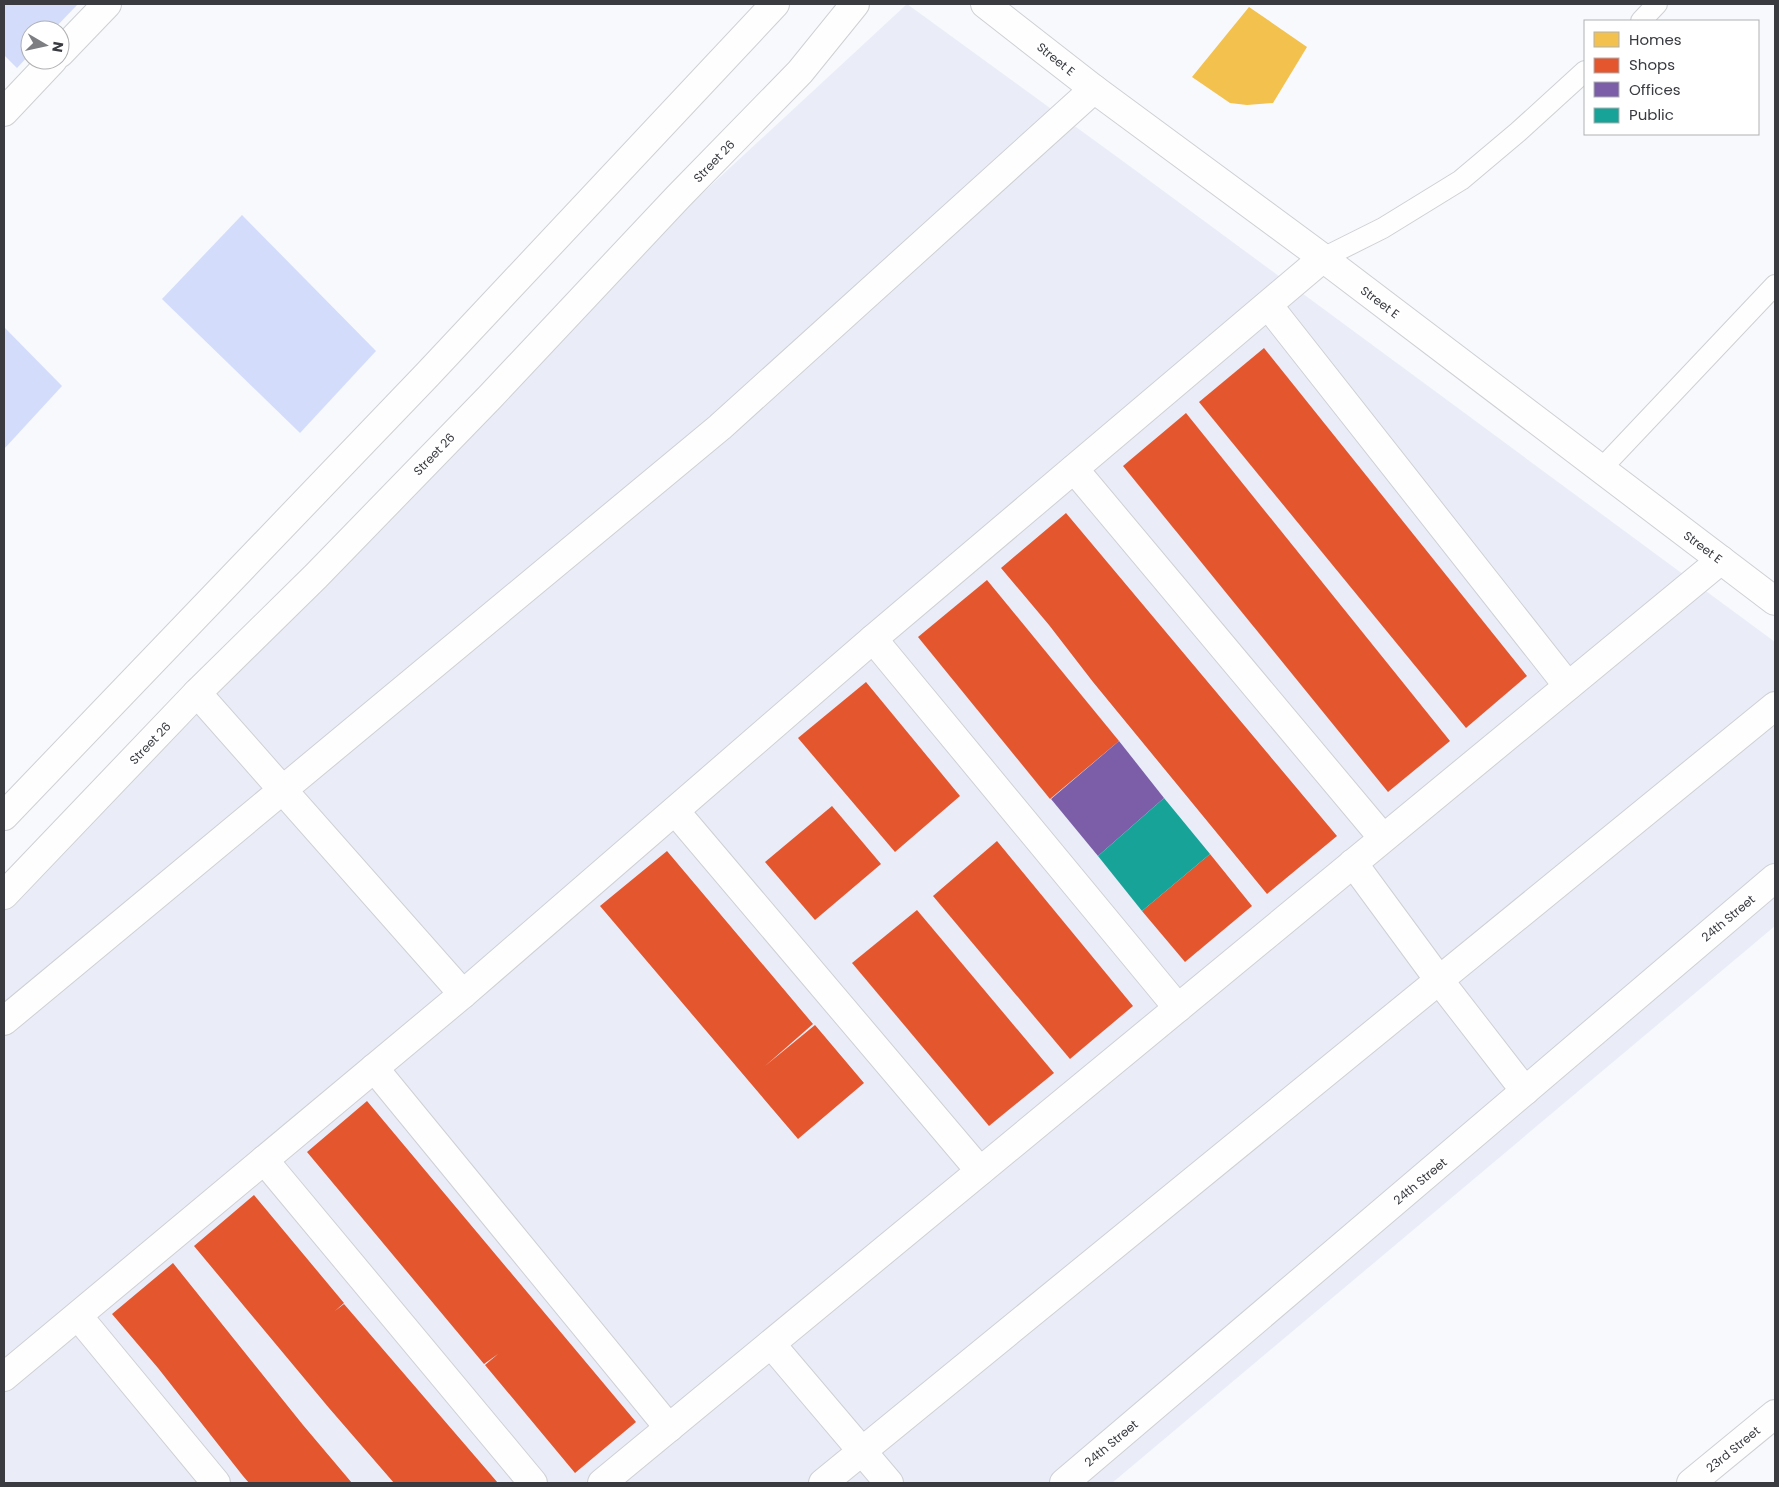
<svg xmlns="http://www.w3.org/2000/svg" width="1779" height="1487" font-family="Poppins,sans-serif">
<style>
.built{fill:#eaedf8}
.green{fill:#d3dcfb}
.homes{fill:#f2c14e}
.shops{fill:#e4572e}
.offices{fill:#7b5ea7}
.public{fill:#17a398}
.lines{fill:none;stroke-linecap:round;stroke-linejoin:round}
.service-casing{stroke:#cfd0d4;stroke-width:22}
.minor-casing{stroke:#cfd0d4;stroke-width:30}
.tertiary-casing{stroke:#cfd0d4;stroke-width:30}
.secondary-casing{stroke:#cfd0d4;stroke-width:30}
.service{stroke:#fefeff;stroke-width:20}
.minor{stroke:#fefeff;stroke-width:28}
.tertiary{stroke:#fefeff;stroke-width:28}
.secondary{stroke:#fefeff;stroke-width:28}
.labels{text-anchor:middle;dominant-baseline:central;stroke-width:5;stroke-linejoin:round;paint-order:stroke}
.street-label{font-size:12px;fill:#393b40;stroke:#fff}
</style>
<rect width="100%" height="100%" fill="#f7f9fc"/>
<!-- built -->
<polygon class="built" points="907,4 1135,170 1775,642 1775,926 1112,1483 4,1483 4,907 665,228"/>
<!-- green -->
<g class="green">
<polygon points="4,4 78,4 53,30 30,30 30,54 17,68 4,55"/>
<polygon points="242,215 376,351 300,433 162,299"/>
<polygon points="4,327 62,386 4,449"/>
</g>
<!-- homes -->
<polygon class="homes" points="1249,7 1307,47 1273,103 1247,105 1230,103 1192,77"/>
<!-- shops -->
<g class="shops">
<polygon points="1264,348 1527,676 1466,728 1199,402"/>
<polygon points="1186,413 1450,741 1388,792 1123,466"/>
<polygon points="1066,513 1337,836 1267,894 1093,682 1049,625 1001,568"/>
<polygon points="987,580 1119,741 1050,799 918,637"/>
<polygon points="866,682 960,796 895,852 798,738"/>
<polygon points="832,806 881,864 815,920 765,862"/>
<polygon points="997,841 1133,1006 1070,1059 933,896"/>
<polygon points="667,851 813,1024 765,1066 815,1025 864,1083 798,1139 600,906"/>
<polygon points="1210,854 1252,906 1185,962 1142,911"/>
<polygon points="917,910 1054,1073 989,1126 852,963"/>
<polygon points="367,1101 636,1422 575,1473 485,1365 498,1354 484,1364 307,1152"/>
<polygon points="254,1195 344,1303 335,1311 344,1304 498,1483 394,1483 329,1408 194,1246"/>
<polygon points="173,1263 303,1425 352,1483 249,1483 243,1476 158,1368 112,1314"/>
</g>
<!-- offices -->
<polygon class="offices" points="1119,741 1164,798 1098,856 1051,799"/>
<!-- public -->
<polygon class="public" points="1164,798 1210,854 1142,911 1098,856"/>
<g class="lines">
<defs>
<g id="service">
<polyline points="1641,21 1657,4"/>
<polyline points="1323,258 1383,228 1461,180 1518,132 1585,71"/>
<polyline points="1601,469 1775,285"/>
</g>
<g id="minor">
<polyline points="60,53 107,4"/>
<polyline points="4,112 53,60"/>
<polyline points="1268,305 1568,686"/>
<polyline points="1074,469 1383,838"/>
<polyline points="873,639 1178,1008"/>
<polyline points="197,693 463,994"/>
<polyline points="675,811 980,1171"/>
<polyline points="1353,863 1439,980 1525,1091"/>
<polyline points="4,1021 720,427 1094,89"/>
<polyline points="374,1068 669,1428"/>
<polyline points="264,1160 533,1483"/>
<polyline points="78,1316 216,1483"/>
<polyline points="771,1344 889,1483"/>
<polyline points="4,1377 463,994 873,639 1323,258"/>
<polyline points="602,1483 1721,560"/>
<polyline points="823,1483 1775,706"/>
<polyline points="1064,1483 1775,878"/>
<polyline points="1691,1483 1775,1414"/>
</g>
<polyline id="tertiary" points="985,4 1094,89 1323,258 1775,601"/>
<g id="secondary">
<polyline points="4,816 427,375 775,4"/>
<polyline points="4,895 197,693 316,576 490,397 678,197 800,72 855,4"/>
</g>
</defs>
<!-- service casing -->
<use href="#service" class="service-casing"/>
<!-- minor casing -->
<use href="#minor" class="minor-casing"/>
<!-- tertiary casing -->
<use href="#tertiary" class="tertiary-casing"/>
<!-- secondary casing -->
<use href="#secondary" class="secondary-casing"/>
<!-- service -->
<use href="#service" class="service"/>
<!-- minor -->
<use href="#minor" class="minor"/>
<!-- tertiary -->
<use href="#tertiary" class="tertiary"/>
<!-- secondary -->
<use href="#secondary" class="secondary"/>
</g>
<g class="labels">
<!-- street labels -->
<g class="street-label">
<text transform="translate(1056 59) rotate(39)">Street E</text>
<text transform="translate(714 161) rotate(-46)">Street 26</text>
<text transform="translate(1380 302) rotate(37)">Street E</text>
<text transform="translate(434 454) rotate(-46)">Street 26</text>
<text transform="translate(1703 547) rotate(37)">Street E</text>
<text transform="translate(150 743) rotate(-46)">Street 26</text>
<text transform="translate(1728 918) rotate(-40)">24th Street</text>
<text transform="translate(1420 1181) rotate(-40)">24th Street</text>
<text transform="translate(1111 1443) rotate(-40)">24th Street</text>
<text transform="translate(1733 1449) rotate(-39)">23rd Street</text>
</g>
</g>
<!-- border -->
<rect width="1779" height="1487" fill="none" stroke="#393b40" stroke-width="10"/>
<!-- legend -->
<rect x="1584" y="20" width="175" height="115" fill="#ffffff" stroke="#b0b1b3"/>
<rect x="1594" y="32" width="25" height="15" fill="#f2c14e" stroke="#b0b1b3"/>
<text x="1629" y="45" font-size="15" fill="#393b40">Homes</text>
<rect x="1594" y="58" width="25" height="15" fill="#e4572e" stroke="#b0b1b3"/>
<text x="1629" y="70" font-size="15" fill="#393b40">Shops</text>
<rect x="1594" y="82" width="25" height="15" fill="#7b5ea7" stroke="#b0b1b3"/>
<text x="1629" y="95" font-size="15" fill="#393b40">Offices</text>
<rect x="1594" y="108" width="25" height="15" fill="#17a398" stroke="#b0b1b3"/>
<text x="1629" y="120" font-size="15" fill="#393b40">Public</text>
<!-- north arrow -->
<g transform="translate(45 45) rotate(99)"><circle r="24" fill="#ffffff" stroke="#b0b1b3"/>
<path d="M0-4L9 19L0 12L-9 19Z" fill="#7c7e82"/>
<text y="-8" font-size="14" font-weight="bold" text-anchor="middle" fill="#393b40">N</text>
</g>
</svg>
